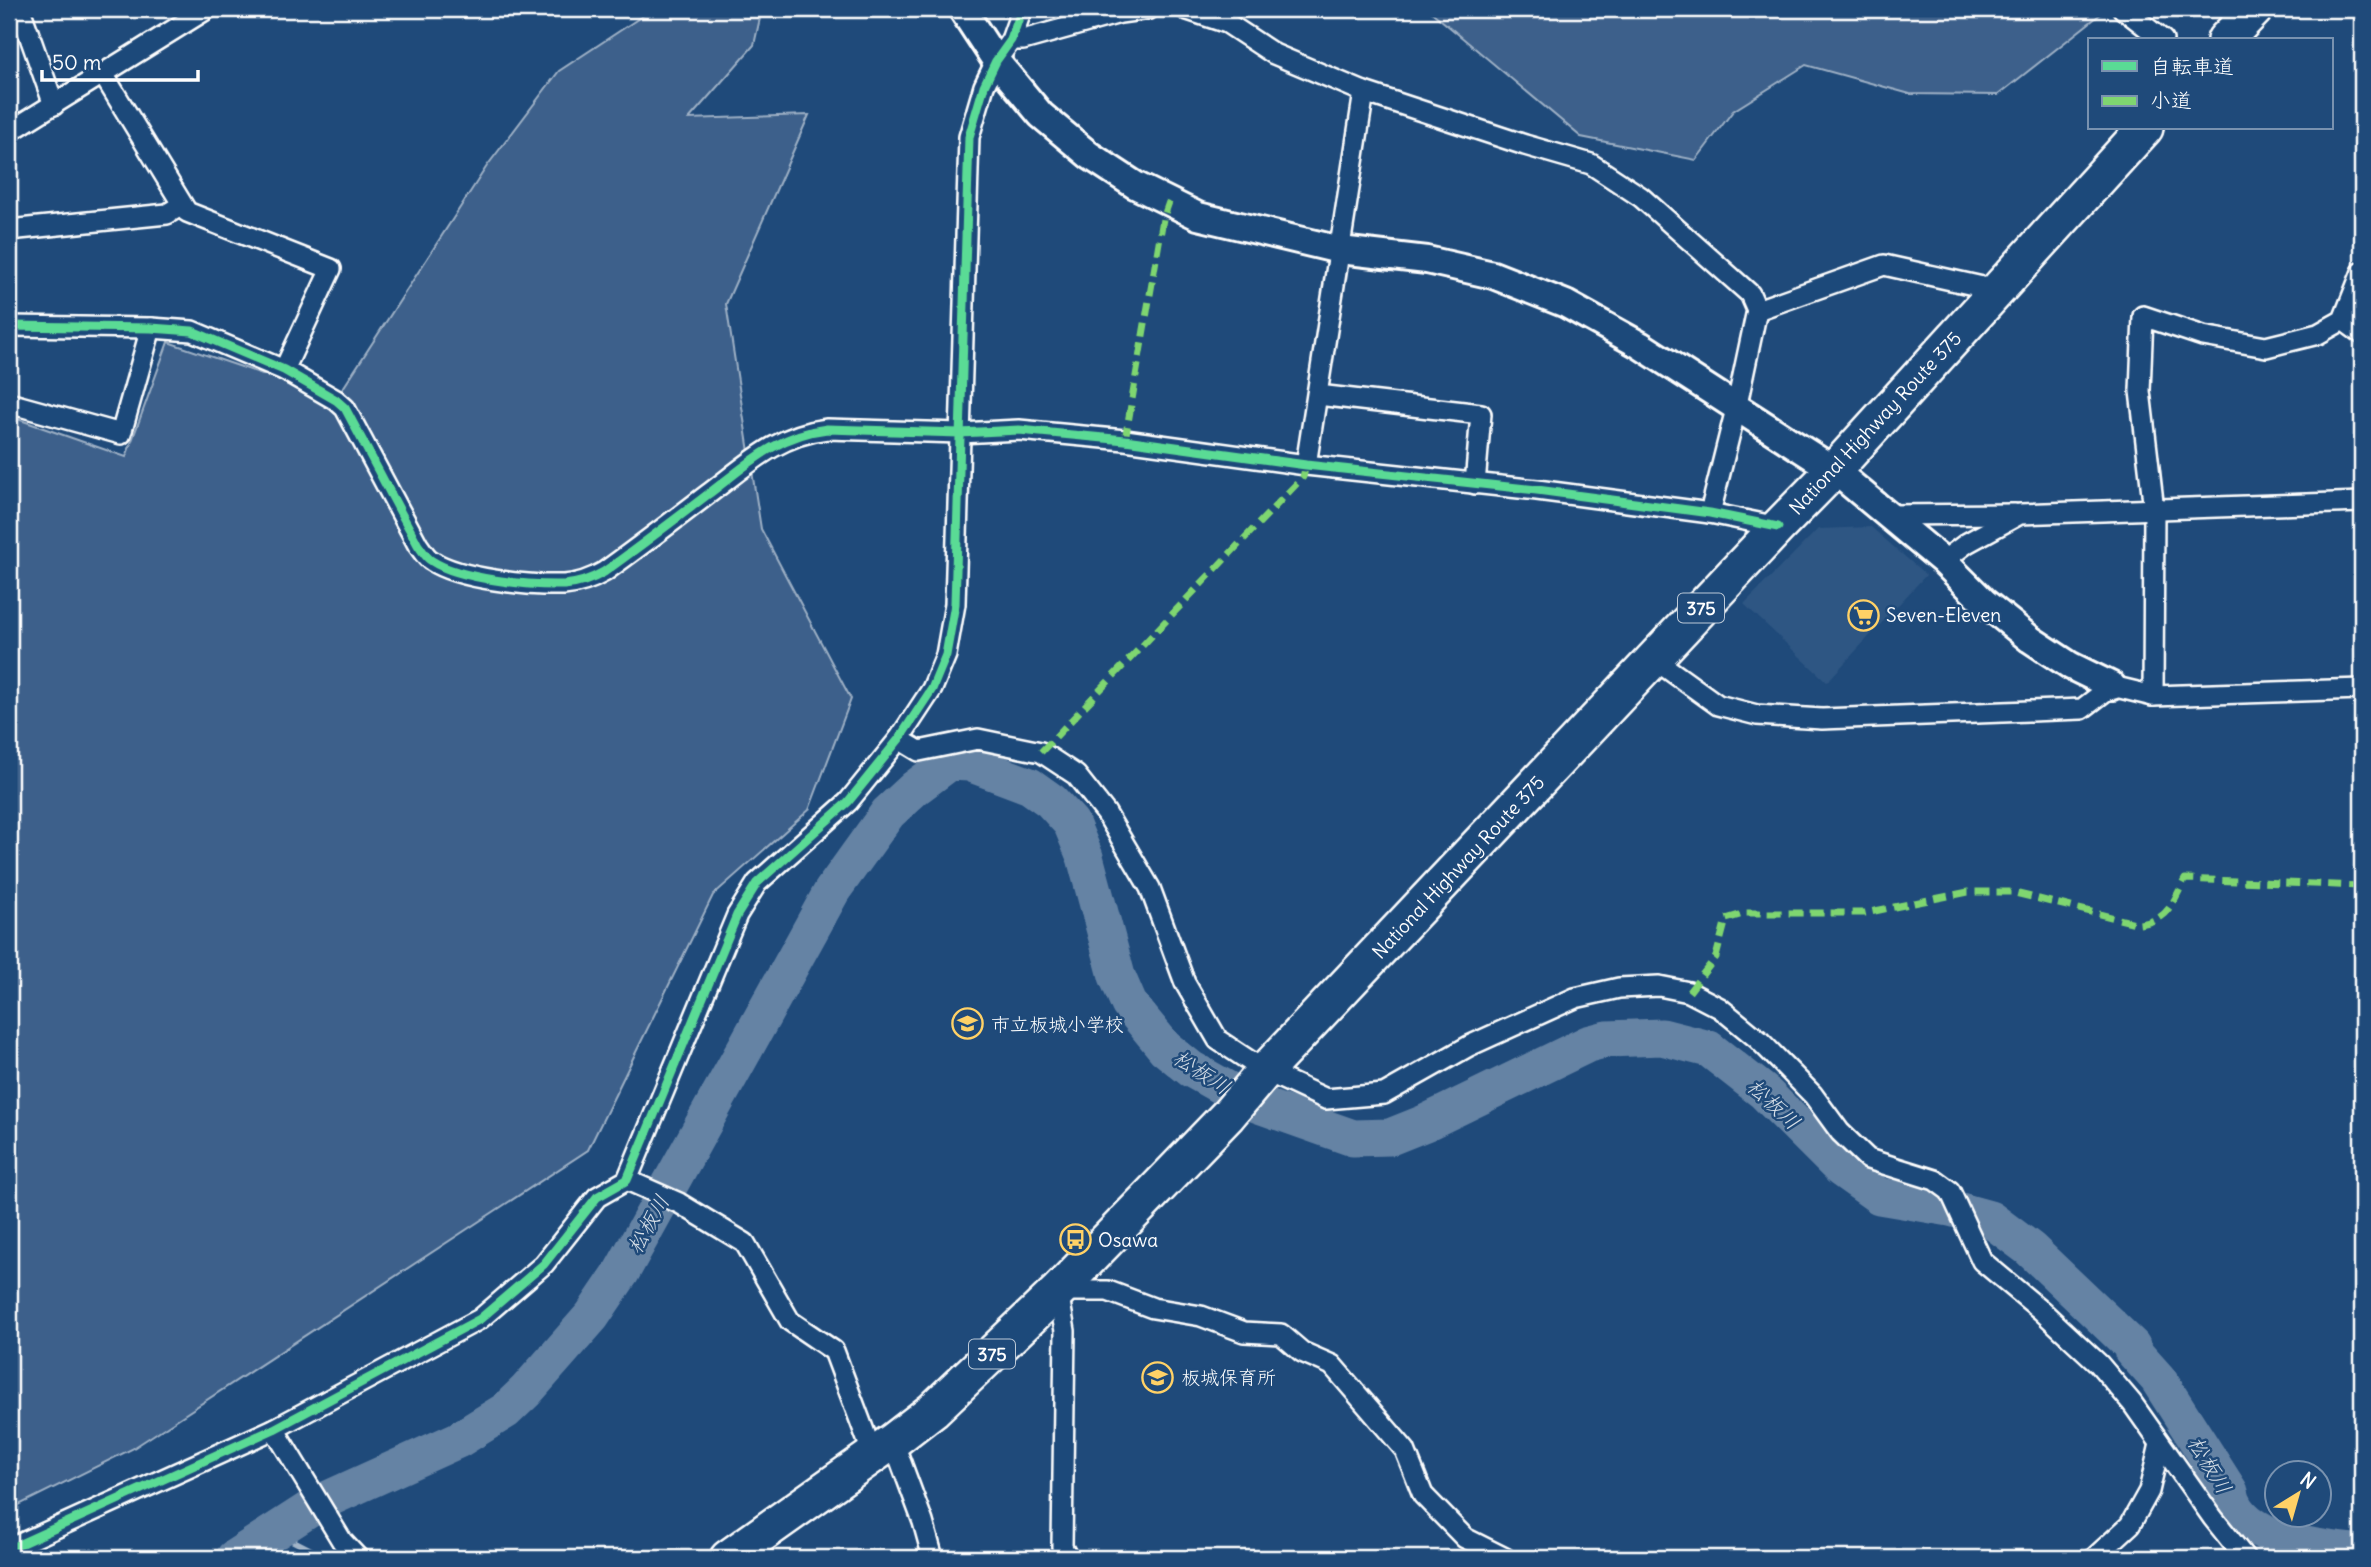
<svg xmlns="http://www.w3.org/2000/svg" width="2371" height="1567" font-family="Delius,'Klee One',sans-serif">
<style>
.built{fill:#2e5683}
.green{fill:#3c618b;stroke:#9eb0c5;stroke-width:2}
.lines{fill:none;stroke-linecap:round;stroke-linejoin:round}
.stream{stroke:#a3b5c8;stroke-width:6}
.river{stroke:#6583a4;stroke-width:37}
.street-casing{stroke:#fff;stroke-width:24}
.secondary-casing{stroke:#fff;stroke-width:32}
.highway-casing{stroke:#fff;stroke-width:40}
.street{stroke:#1f4a7a;stroke-width:19}
.secondary{stroke:#1f4a7a;stroke-width:26}
.highway{stroke:#1f4a7a;stroke-width:35}
.quiet{stroke:#7fd670;stroke-width:7;stroke-dasharray:14 7;stroke-linecap:butt}
.cycleway-casing{stroke:#1f4a7a;stroke-width:13}
.cycleway{stroke:#5adb95;stroke-width:9}
.labels{text-anchor:middle;dominant-baseline:central;stroke-width:5;stroke-linejoin:round;paint-order:stroke}
.shield{fill:#1f4a7a;stroke:#bcc9d7;stroke-width:2}
.shield-label{font-size:18px;font-weight:bold;fill:#fff}
.street-label{font-size:19px;fill:#fff;stroke:#1f4a7a}
.poi-label{font-size:19px;fill:#fff;stroke:#1f4a7a;text-anchor:start}
.water-label{font-size:21px;font-style:italic;fill:#d8e0e8;stroke:#1f4a7a}
</style>
<rect width="100%" height="100%" fill="#1f4a7a"/>
<filter id="ink" filterUnits="userSpaceOnUse"><feTurbulence type="fractalNoise" baseFrequency=".0143" numOctaves="2"/><feDisplacementMap in="SourceGraphic" scale="14" xChannelSelector="R" yChannelSelector="G"/><feConvolveMatrix kernelMatrix="1 2 1 2 8 2 1 2 1" color-interpolation-filters="sRGB"/></filter>
<g filter="url(#ink)">
<!-- built -->
<polygon class="built" points="1871,527 1926,575 1827,682 1744,604 1818,529"/>
<!-- green -->
<g class="green">
<polygon points="653,9 762,9 754,45 689,119 809,115 726,304 761,529 851,699 809,810 713,895 588,1150 132,1449 9,1510 9,416 126,457 168,342 336,399 487,166 559,71"/>
<polygon points="1428,9 1734,9 1739,12 1751,9 2107,9 1998,95 1910,94 1806,65 1733,111 1696,160 1581,137"/>
</g>
<g class="lines">
<!-- stream -->
<g class="stream">
<polyline points="276,1532 315,1552 323,1558"/>
<polyline points="2228,1558 2252,1525"/>
</g>
<!-- river -->
<path class="river" d="M234,1558L319,1503L458,1440L505,1411L526,1391L592,1316L621,1273L832,891L888,813L915,788L950,762L969,763L1030,786L1051,801L1071,823L1085,857L1117,976L1129,1004L1165,1048L1191,1069L1248,1101L1353,1138L1390,1137L1425,1123L1588,1044L1607,1039L1662,1037L1709,1049L1764,1092L1841,1169L1879,1196L1950,1208L1990,1219L2030,1249L2132,1346V1350L2158,1379L2230,1492C2238,1542 2323,1549 2362,1553"/>
<defs>
<g id="street">
<polyline points="20,9 54,105"/>
<polyline points="1185,9 1227,23 1274,54 1364,92 1525,145 1591,164 1641,197 1750,294 1757,310 1736,409 1710,513"/>
<polyline points="2123,9 2163,40"/>
<polyline points="1011,40 1023,40 1120,13 1149,9"/>
<polyline points="103,74 187,212 331,269 284,370"/>
<polyline points="9,132 207,9"/>
<polyline points="9,230 167,214 182,205"/>
<polyline points="1757,310 1884,265 1996,290"/>
<polyline points="2343,320 2362,334"/>
<path d="M9,326L151,328L192,331L284,370L336,400L345,408L418,545C422,550 426,558 432,561C459,579 530,586 564,585C578,584 592,579 604,572C639,547 673,521 707,495C746,466 776,435 827,429L960,433L1019,430L1125,440L1306,465L1537,490L1710,513L1778,527"/>
<polyline points="1318,395 1481,414 1475,484"/>
<polyline points="9,403 121,434 151,328"/>
<polyline points="1306,465 1364,92"/>
<polyline points="1888,515 2015,514"/>
<polyline points="1943,561 1967,543 2020,514 2362,502"/>
<polyline points="1654,659 1718,705 1757,715 1822,719 2082,709 2112,686 2153,696 2362,689"/>
<polyline points="2153,696 2154,510 2140,391 2143,316 2203,336 2266,347 2318,334 2343,320 2362,272"/>
<polyline points="899,739 919,751 978,739 1041,752 1076,775 1106,813 1150,888 1185,983 1218,1040 1265,1071 1326,1099 1384,1094 1469,1046 1575,998 1619,988 1659,986 1689,992 1720,1008 1759,1040 1813,1095 1840,1132 1868,1159 1935,1180 1950,1191 1982,1261 2042,1311 2099,1364 2132,1403 2213,1518 2245,1558"/>
<polyline points="627,1180 679,1203 745,1243 790,1321 834,1351 873,1455"/>
<polyline points="274,1429 342,1541 358,1558"/>
<polyline points="893,1441 923,1522 933,1558"/>
<polyline points="9,1549 274,1429 480,1319 544,1264 597,1197 627,1180 737,915 757,883 848,802 899,739 932,689 946,655 955,604 969,137 984,86 996,61 1011,40 1022,9"/>
<polyline points="1068,1558 1062,1547 1065,1331 1058,1291 1108,1291 1153,1308 1201,1316 1244,1332 1281,1334 1302,1352 1332,1365 1405,1450 1423,1495 1465,1538 1505,1558"/>
<polyline points="2094,1558 2130,1525 2149,1491 2160,1444"/>
</g>
<polyline id="secondary" points="962,9 996,61 1041,115 1089,155 1135,185 1198,216 1340,250 1427,260 1493,275 1566,304 1640,345 1834,470 1943,561 1984,602 2030,639 2071,666 2112,686"/>
<g id="highway">
<polyline points="2225,40 2255,9"/>
<polyline points="728,1558 893,1441 933,1410 1058,1291 1228,1115 1265,1071 1778,527 1834,470 2145,128"/>
</g>
</defs>
<!-- street casing -->
<use href="#street" class="street-casing"/>
<!-- secondary casing -->
<use href="#secondary" class="secondary-casing"/>
<!-- highway casing -->
<use href="#highway" class="highway-casing"/>
<!-- street -->
<use href="#street" class="street"/>
<!-- secondary -->
<use href="#secondary" class="secondary"/>
<!-- highway -->
<use href="#highway" class="highway"/>
<!-- quiet -->
<g class="quiet">
<polyline points="1125,440 1163,219 1169,202"/>
<polyline points="1041,752 1303,477 1306,465"/>
<path d="M1689,992L1716,957L1726,919L1746,913H1865L1968,892H2011L2139,924C2168,921 2173,902 2185,879L2362,886"/>
</g>
<defs>
<g id="cycleway">
<path d="M9,326L151,328L192,331L284,370L336,400L345,408L418,545C422,550 426,558 432,561C459,579 530,586 564,585C578,584 592,579 604,572C639,547 673,521 707,495C746,466 776,435 827,429L960,433L1019,430L1125,440L1306,465L1537,490L1710,513L1778,527"/>
<polyline points="9,1549 274,1429 480,1319 544,1264 597,1197 627,1180 737,915 757,883 848,802 899,739 932,689 946,655 955,604 969,137 984,86 996,61 1011,40 1022,9"/>
</g>
</defs>
<!-- cycleway casing -->
<use href="#cycleway" class="cycleway-casing"/>
<!-- cycleway -->
<use href="#cycleway" class="cycleway"/>
</g>
</g>
<!-- icons -->
<defs>
<symbol id="supermarket-ring" viewBox="-11 -11 22 22"><circle r="9.5" fill="#1f4a7a" stroke="#ffd166" stroke-width="1.5"/><path d="M-6-5.5h2.5l.6 2H6L4.5 2H-2.5L-4.4-4H-6ZM-1.5 3.2a1.3 1.3 0 1 0 .1 0ZM3 3.2a1.3 1.3 0 1 0 .1 0Z" fill="#ffd166"/></symbol>
<symbol id="school-ring" viewBox="-11 -11 22 22"><circle r="9.5" fill="#1f4a7a" stroke="#ffd166" stroke-width="1.5"/><path d="M0-5L7-2L0 1L-7-2ZM-4 1L0 2.5L4 1V4Q0 6-4 4Z" fill="#ffd166"/></symbol>
<symbol id="bus-ring" viewBox="-11 -11 22 22"><circle r="9.5" fill="#1f4a7a" stroke="#ffd166" stroke-width="1.5"/><path d="M-5-6H5V4H4V6H2V4H-2V6H-4V4H-5ZM-3.5-4V0h7V-4ZM-3.5 1.2v1.5H-2V1.2ZM2 1.2v1.5H3.5V1.2Z" fill="#ffd166"/></symbol>
</defs>
<g fill-rule="evenodd">
<use href="#supermarket-ring" x="1846" y="598" width="35" height="35"/>
<use href="#school-ring" x="950" y="1006" width="35" height="35"/>
<use href="#bus-ring" x="1058" y="1222" width="35" height="35"/>
<use href="#school-ring" x="1140" y="1360" width="35" height="35"/>
</g>
<g class="labels">
<!-- shield labels -->
<g class="shield">
<rect x="1678" y="593.5" width="46" height="29" rx="5"/>
<rect x="969" y="1339.5" width="46" height="29" rx="5"/>
</g>
<g class="shield-label">
<text x="1701" y="608">375</text>
<text x="992" y="1354">375</text>
</g>
<!-- street labels -->
<g class="street-label">
<text transform="translate(1875 423) rotate(-47)">National Highway Route 375</text>
<text transform="translate(1458 867) rotate(-47)">National Highway Route 375</text>
</g>
<!-- poi labels -->
<g class="poi-label">
<text x="1886" y="615">Seven-Eleven</text>
<text x="991" y="1024">市立板城小学校</text>
<text x="1098" y="1240">Osawa</text>
<text x="1181" y="1377">板城保育所</text>
</g>
<!-- water labels -->
<g class="water-label">
<text transform="translate(1202 1072) rotate(33)">松板川</text>
<text transform="translate(1774 1104) rotate(43)">松板川</text>
<text transform="translate(648 1224) rotate(-61)">松板川</text>
<text transform="translate(2210 1465) rotate(59)">松板川</text>
</g>
</g>
<!-- margin -->
<rect width="2371" height="1567" fill="none" stroke="#1f4a7a" stroke-width="35"/>
<rect x="18" y="18" width="2336" height="1532" fill="none" stroke="#fff" stroke-width="2.5" filter="url(#ink)"/>
<!-- legend -->
<rect x="2088" y="38" width="245" height="91" fill="#1f4a7a" stroke="#7992af" stroke-width="2"/>
<rect x="2102" y="61" width="35" height="10" fill="#5adb95" stroke="#7992af" stroke-width="2"/>
<text x="2150" y="74" font-size="21" fill="#ffffff">自転車道</text>
<rect x="2102" y="96" width="35" height="10" fill="#7fd670" stroke="#7992af" stroke-width="2"/>
<text x="2150" y="108" font-size="21" fill="#ffffff">小道</text>
<!-- north arrow -->
<g transform="translate(2298 1494) rotate(37)"><circle r="33" fill="#1f4a7a" stroke="#7992af" stroke-width="2"/>
<path d="M0-5L12 26L0 18L-12 26Z" fill="#ffd166"/>
<text y="-10" font-size="19" font-weight="bold" text-anchor="middle" fill="#ffffff">N</text>
</g>
<!-- scale -->
<path d="M42 70v10h156v-10" fill="none" stroke="#ffffff" stroke-width="3.5"/>
<text x="52" y="70" font-size="21" fill="#ffffff" stroke="#1f4a7a" stroke-width="5" paint-order="stroke">50 m</text>
</svg>
